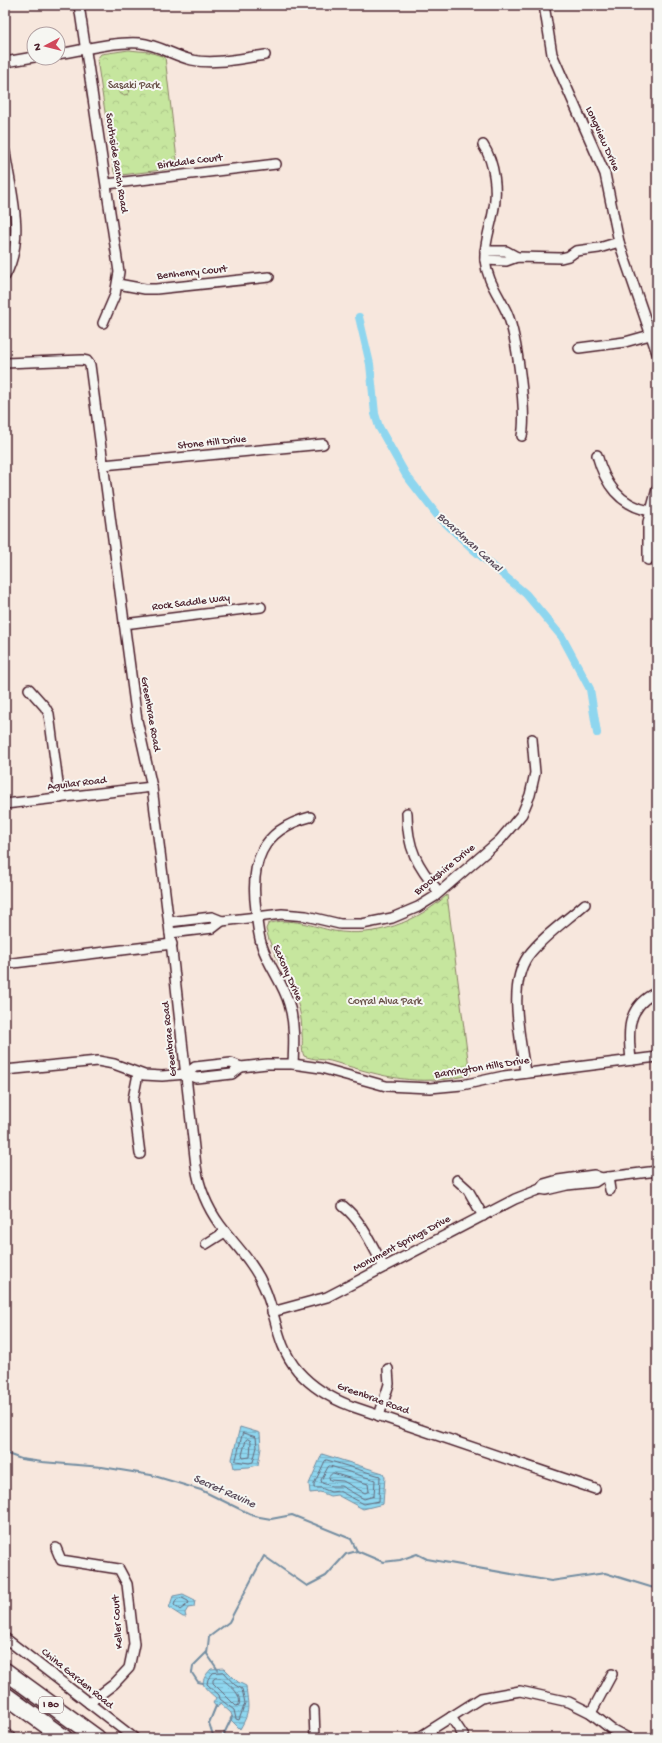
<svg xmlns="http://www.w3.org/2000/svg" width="662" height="1743" font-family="'Gochi Hand',sans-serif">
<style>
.park{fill:url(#park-crowns);stroke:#888264}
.pitch{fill:#c6e69e;stroke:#888264}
.water{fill:url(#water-rules);stroke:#738da1}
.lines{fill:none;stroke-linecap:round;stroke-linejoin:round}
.shore{stroke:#656879;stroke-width:1}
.stream{stroke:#738da1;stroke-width:2}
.canal{stroke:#8ed6ef;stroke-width:8}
.minor-casing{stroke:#4a1f2b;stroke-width:12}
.motorway-casing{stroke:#4a1f2b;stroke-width:19}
.minor{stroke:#f6f6f2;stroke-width:9}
.motorway{stroke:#f6f6f2;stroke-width:16}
.labels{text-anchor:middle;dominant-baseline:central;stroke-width:4;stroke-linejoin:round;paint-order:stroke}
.shield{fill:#f6f6f2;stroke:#7e6067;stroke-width:1}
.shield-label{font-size:10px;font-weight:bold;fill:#4a1f2b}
.park-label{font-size:11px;fill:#695148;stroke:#f6f6f2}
.street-label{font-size:11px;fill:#4a1f2b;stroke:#f6f6f2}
.water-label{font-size:12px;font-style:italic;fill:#5b4d5c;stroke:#f6f6f2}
</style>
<defs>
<pattern id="park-crowns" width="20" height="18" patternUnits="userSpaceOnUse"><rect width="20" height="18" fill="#c6e69e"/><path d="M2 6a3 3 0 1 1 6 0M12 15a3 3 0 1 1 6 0" fill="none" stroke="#acc588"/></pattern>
<pattern id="water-rules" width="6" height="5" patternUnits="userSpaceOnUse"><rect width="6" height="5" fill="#8ed6ef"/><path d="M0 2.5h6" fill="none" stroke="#7cb7cd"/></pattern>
</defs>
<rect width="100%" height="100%" fill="#f7e7dd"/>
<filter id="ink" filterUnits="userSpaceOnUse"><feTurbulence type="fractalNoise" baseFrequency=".025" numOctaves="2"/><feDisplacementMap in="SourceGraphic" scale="8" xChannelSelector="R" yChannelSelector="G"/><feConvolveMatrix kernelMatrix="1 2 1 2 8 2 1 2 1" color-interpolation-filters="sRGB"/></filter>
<g filter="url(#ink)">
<!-- park -->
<g class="park">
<polygon points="129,50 149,52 165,57 178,168 121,175 116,174 114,172 97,59 101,54"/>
<path d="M447,895L470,1075C416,1087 385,1077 334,1062C325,1059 313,1060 304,1056C301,1050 303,1042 302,1035C302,1026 301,1016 299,1008C292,979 272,957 266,929L268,924C290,916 314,927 334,931C375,938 417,922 447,895Z"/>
</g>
<!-- pitch -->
<polygon class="pitch" points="120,84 130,91 128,94 124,95 119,93 118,88"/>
<!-- water -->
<g class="water">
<polygon points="240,1427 260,1433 261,1448 258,1465 249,1467 234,1468 232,1459"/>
<polygon points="322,1454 383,1473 385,1477 383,1504 363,1509 337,1495 330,1496 320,1492 310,1493 309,1484"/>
<polygon points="183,1594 195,1600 194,1607 188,1608 185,1613 186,1617 183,1617 169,1608 173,1596"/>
<path d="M224,1668L238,1682L246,1686C248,1706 251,1711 240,1729L230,1719L232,1716L231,1713L220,1703L217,1708L213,1703L216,1698C204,1687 197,1684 211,1669Z"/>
</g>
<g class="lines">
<!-- shore -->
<g class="shore">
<polygon points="243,1433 256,1437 257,1447 253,1462 249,1463 236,1461"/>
<polygon points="248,1439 251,1441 250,1457 243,1458 242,1455 246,1440"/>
<polygon points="327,1460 380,1476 379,1501 364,1504 339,1491 331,1492 321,1488 314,1488 314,1484 325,1461"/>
<polygon points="330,1466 375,1480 374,1496 364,1499 341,1486 331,1486 322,1483 321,1480 328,1467"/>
<polygon points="333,1473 368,1484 369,1491 365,1493 343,1481 330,1480 329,1477"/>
<polygon points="182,1598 188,1601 189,1603 180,1610 174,1605 176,1600"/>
<polygon points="223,1672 235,1685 242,1689 245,1703 239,1720 236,1719 234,1710 220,1699 219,1695 207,1684 208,1679 213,1673"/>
<path d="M216,1678H221C229,1685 242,1693 239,1705L236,1706L213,1683V1680Z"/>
</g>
<!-- stream -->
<g class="stream">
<polyline points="5,1453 21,1459 42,1462 102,1467 151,1475 201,1490 254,1516 271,1519 292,1515 351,1539 357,1551 383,1562 400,1560 417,1554 427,1559 551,1581 605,1573 657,1589"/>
<polyline points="218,1670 207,1654 209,1637 229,1622 264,1556 307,1586 326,1576 346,1554 357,1551"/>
<polyline points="203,1683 198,1682 192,1673 193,1666 207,1652"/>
<polyline points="214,1738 209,1723 216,1706"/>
<polyline points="222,1738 232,1717"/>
</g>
<!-- canal -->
<polyline class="canal" points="359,317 370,364 375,414 379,427 406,475 437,515 475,551 526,594 562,637 590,689 597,733"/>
<defs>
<g id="minor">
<polyline points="79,5 119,272 115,295 103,323"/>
<polyline points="544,5 552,54 605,174 619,242 657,353"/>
<path d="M58,54C82,50 116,41 140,43C159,45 174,56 192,60C215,65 242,58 265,55"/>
<polyline points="5,62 34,57"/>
<path d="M483,145C495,163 498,192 493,213C490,229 484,244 485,260C487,281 499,295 507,313C517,336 527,413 522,436"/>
<path d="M5,152C11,193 26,238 5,276"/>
<polyline points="107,184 276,164"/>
<polyline points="485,251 506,251 517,257"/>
<polyline points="485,260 506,261 517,257 561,258 569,256 576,251 599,248 619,242"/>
<polyline points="118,284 145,289 156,289 269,277"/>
<polyline points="579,348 625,342 650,335"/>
<path d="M5,363L82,360L87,361L90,365L137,720L152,787L170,933L196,1166C199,1188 207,1207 220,1225C235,1245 254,1263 264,1287C277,1316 276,1345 298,1371C312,1387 330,1398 351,1406L595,1489"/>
<path d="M597,455C605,484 619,505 650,511"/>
<polyline points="103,465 323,444"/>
<polyline points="648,560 648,522 657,489"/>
<polyline points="124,624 261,607"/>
<polyline points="29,689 45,707 49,714 60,798"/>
<polyline points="5,804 152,787"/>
<path d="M407,813C407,848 417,866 439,892"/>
<polyline points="169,922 212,917 222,921"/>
<polyline points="170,933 213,928 222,921 282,914 306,916 340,924 362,924 392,918 418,907 434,897 500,840 522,814 530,795 535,773 532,739"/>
<polyline points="5,964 172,944"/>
<path d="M631,1060C628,1033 626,1009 653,994"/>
<path d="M293,1064C294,1044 295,1024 289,1004C283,983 269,967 262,946C258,935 257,922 256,910C250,864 260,830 310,817"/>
<polyline points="5,1070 98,1061 114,1064 144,1075 162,1076 186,1074 196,1078 232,1074 241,1067"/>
<path d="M525,1073C521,1038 507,986 528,956C542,937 567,920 585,904"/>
<polyline points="138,1074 133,1099 140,1154"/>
<polyline points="186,1074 195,1067 231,1063 241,1067 267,1064 293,1064 321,1068 386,1086 430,1088 462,1085 504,1076 657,1057"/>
<polyline points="608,1177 610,1190"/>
<polyline points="457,1180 468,1190 483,1216"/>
<polyline points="540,1189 546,1190 567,1185 595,1182 601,1178"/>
<path d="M343,1206C363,1222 372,1246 384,1267"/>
<polyline points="206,1244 225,1232"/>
<polyline points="272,1312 327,1297 515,1199 540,1189 544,1184 558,1180 594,1175 601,1178 657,1171"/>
<polyline points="379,1416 389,1384 388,1369"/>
<polyline points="56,1548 61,1560 119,1569 127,1584 134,1644 129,1668 114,1684 89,1703"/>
<polyline points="5,1638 134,1738"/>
<polyline points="314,1710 315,1738"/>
<polyline points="591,1713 612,1674"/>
<polyline points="451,1717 465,1738"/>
<polyline points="5,1733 11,1738"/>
<polyline points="418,1738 481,1698 520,1691 569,1702 591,1713 611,1729 628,1738"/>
</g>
<g id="motorway">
<polyline points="5,1671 97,1738"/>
<polyline points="5,1695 64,1738"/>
</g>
</defs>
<!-- minor casing -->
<use href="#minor" class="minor-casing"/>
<!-- motorway casing -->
<use href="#motorway" class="motorway-casing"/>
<!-- minor -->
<use href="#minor" class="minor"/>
<!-- motorway -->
<use href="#motorway" class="motorway"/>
</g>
</g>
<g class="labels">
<!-- shield labels -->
<rect class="shield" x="39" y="1697" width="24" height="16" rx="3"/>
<g class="shield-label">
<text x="51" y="1705">I 80</text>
</g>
<!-- park labels -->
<g class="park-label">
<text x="134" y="86">Sasaki Park</text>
<text x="385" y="1002">Corral Alva Park</text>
</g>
<!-- street labels -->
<g class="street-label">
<text transform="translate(602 139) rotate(66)">Longview Drive</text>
<text transform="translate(190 162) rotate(-7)">Birkdale Court</text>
<text transform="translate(116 163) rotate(81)">Southside Ranch Road</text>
<text transform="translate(192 273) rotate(-6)">Benhenry Court</text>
<text transform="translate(212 443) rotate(-6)">Stone Hill Drive</text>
<text transform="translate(191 603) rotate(-7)">Rock Saddle Way</text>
<text transform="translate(150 714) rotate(80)">Greenbrae Road</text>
<text transform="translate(77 784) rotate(-7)">Aguilar Road</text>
<text transform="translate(445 870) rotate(-39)">Brookshire Drive</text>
<text transform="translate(287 973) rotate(66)">Saxony Drive</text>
<text transform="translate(170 1039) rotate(-96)">Greenbrae Road</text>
<text transform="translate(482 1068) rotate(-9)">Barrington Hills Drive</text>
<text transform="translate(402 1244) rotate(-28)">Monument Springs Drive</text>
<text transform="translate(373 1399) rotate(20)">Greenbrae Road</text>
<text transform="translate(118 1622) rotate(-94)">Keller Court</text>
<text transform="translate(77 1679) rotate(39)">China Garden Road</text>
</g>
<!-- water labels -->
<g class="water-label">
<text transform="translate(469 543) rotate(42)">Boardman Canal</text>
<text transform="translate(224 1492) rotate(24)">Secret Ravine</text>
</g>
</g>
<!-- margin -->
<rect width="662" height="1743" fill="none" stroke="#f6f6f2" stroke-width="20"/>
<rect x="10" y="10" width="642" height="1723" fill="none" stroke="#4a1f2b" stroke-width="1.5" filter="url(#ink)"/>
<!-- north arrow -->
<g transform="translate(46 46) rotate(263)"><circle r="19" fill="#f6f6f2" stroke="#b1a0a2"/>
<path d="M0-3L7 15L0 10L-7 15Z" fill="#d1495b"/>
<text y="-6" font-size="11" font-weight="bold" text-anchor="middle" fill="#4a1f2b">N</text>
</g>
</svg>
